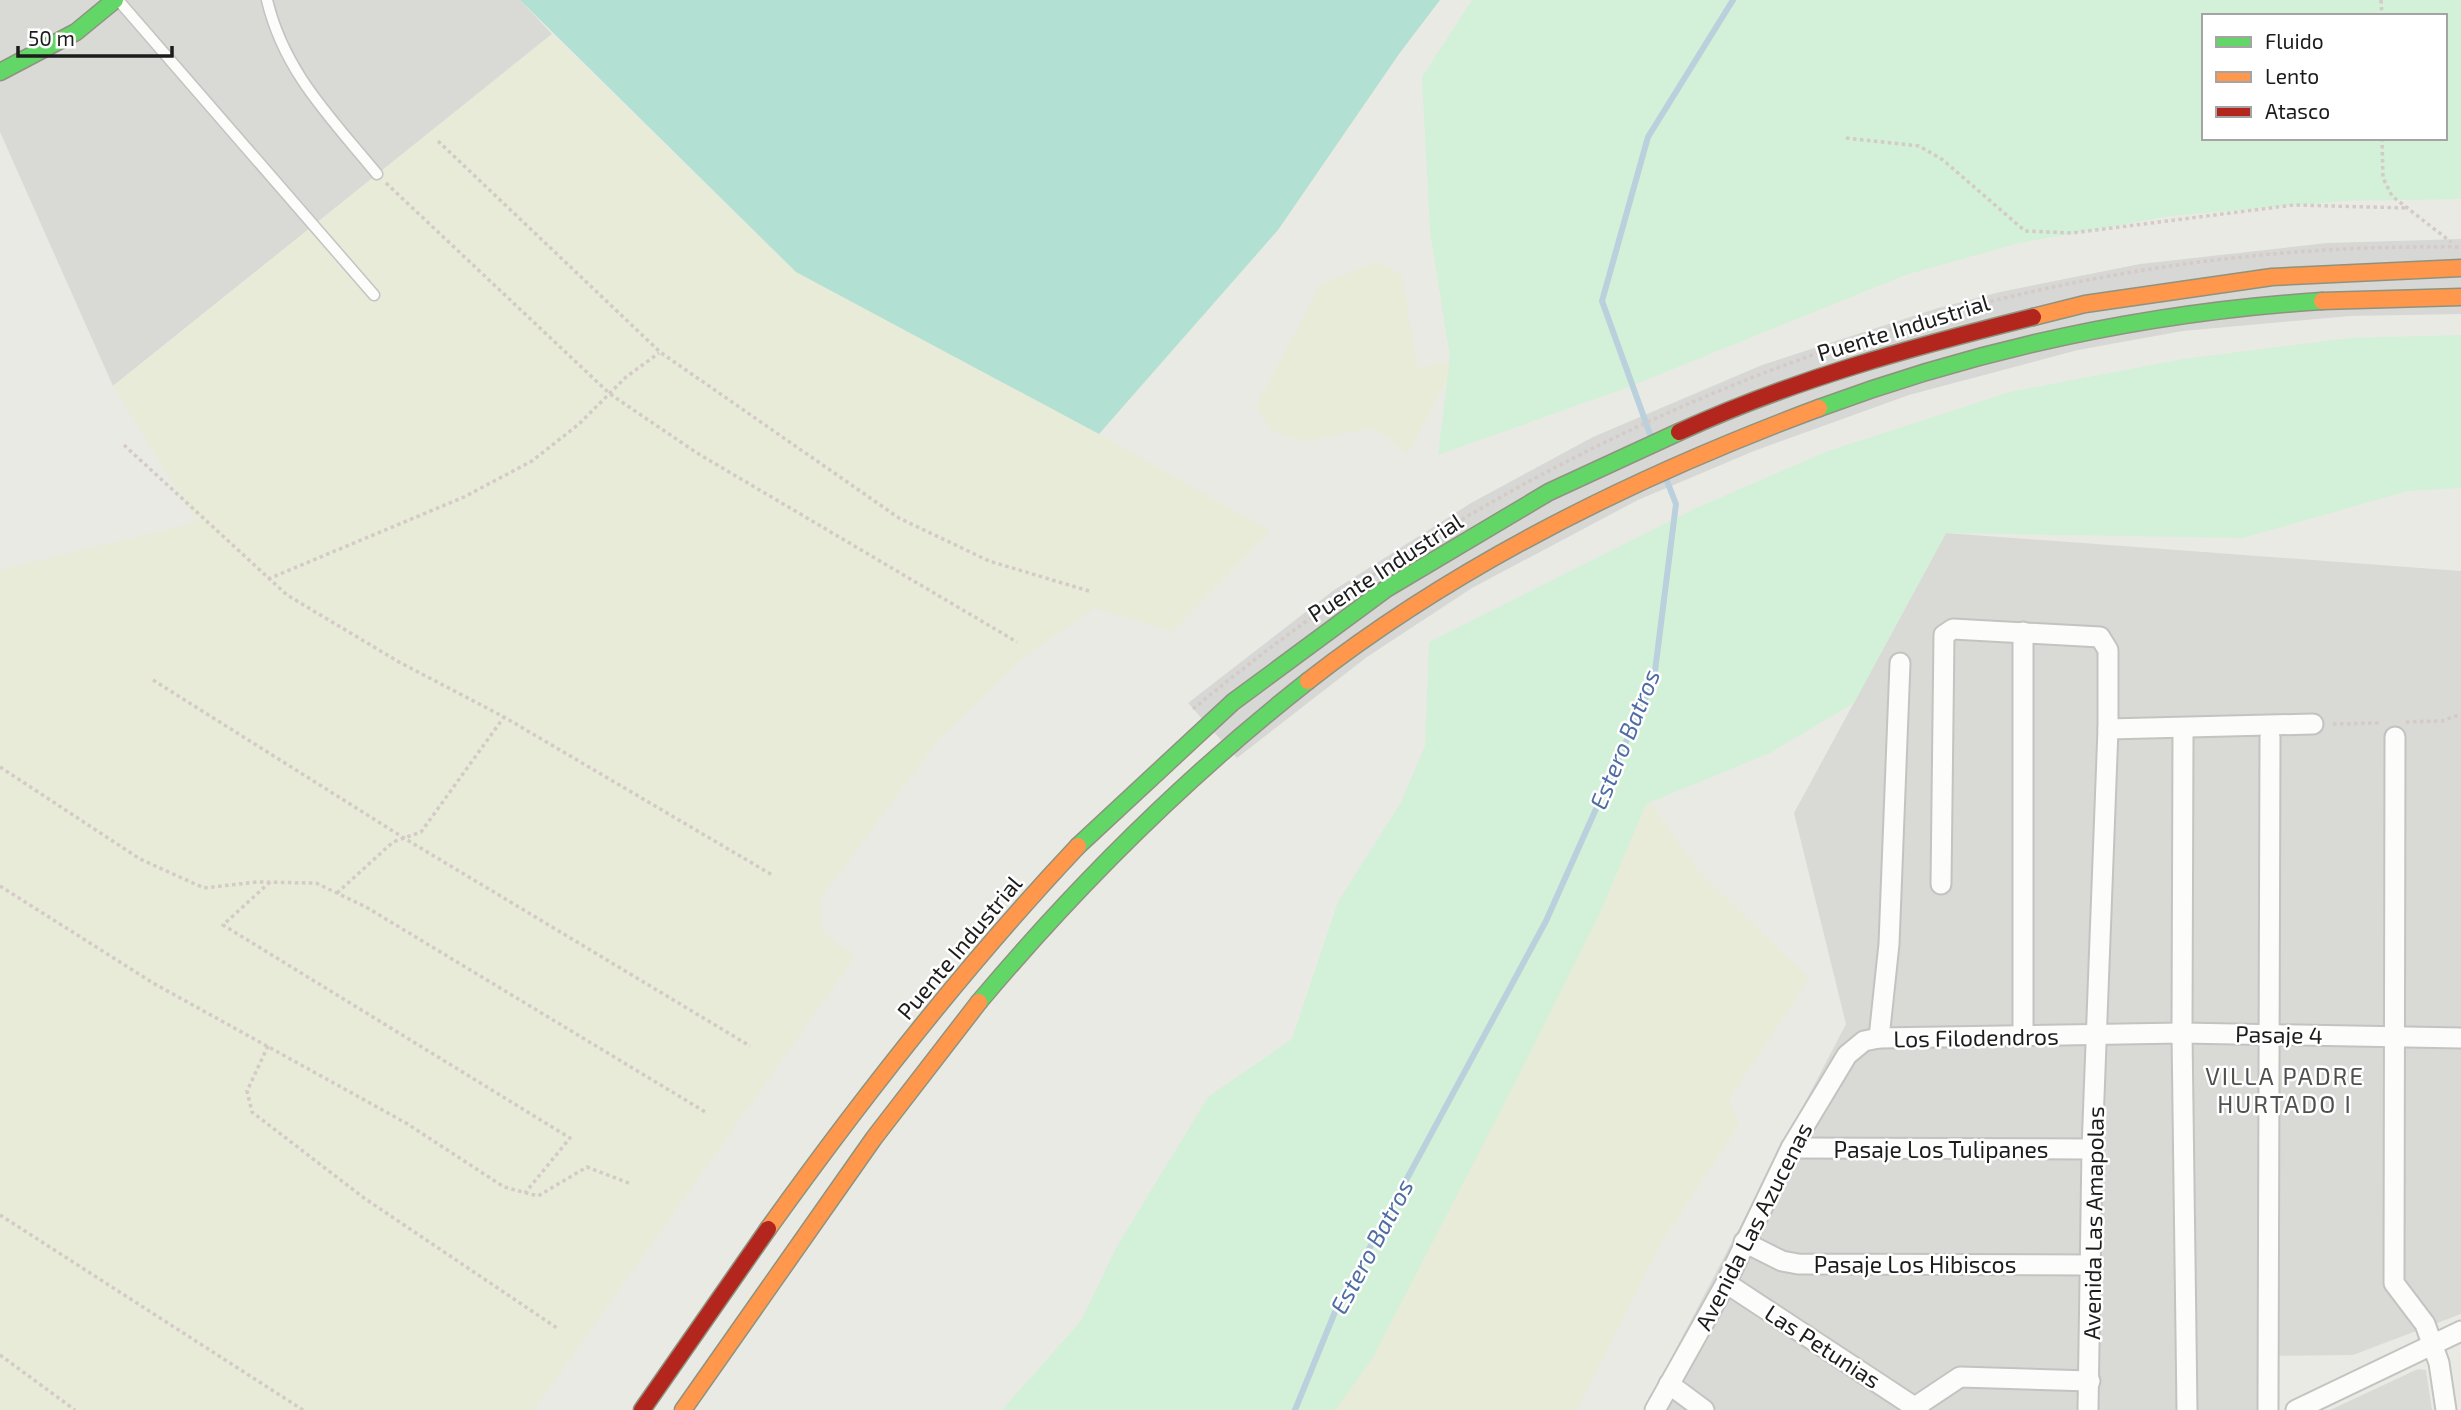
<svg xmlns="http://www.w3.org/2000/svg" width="2461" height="1410" font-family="'Exo 2',sans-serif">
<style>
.residential{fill:#d9d9d6}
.farmland{fill:#e7ebd8}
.park{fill:#d3f0d8;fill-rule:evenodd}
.pitch{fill:#b2e0d3}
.pier{fill:#d7d7d5}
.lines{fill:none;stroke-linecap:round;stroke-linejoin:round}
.stream{stroke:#bad0dc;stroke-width:6}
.lane-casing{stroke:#c3c3c1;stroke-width:13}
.street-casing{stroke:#c3c3c1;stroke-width:23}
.fast-casing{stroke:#8e937f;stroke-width:19}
.slow-casing{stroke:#8e937f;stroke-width:19}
.jam-casing{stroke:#8e937f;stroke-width:19}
.path{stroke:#d4cac6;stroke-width:3.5;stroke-dasharray:3.5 3.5;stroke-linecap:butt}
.lane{stroke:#fcfcfb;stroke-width:10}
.street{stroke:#fcfcfb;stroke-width:19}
.fast{stroke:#63d668;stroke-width:16}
.slow{stroke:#ff974d;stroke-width:16}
.jam{stroke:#b3261e;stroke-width:16}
.path-bridge{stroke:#d4cac6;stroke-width:3.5;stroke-dasharray:3.5 3.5;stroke-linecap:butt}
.labels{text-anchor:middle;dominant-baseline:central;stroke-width:5;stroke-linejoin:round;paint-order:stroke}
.street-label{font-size:23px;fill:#1c1c1c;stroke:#fff}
.water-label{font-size:24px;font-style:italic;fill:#4f6da5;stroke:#fff}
.neighbourhood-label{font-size:24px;letter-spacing:2px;fill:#4f4f4f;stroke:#fff}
</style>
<rect width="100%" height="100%" fill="#eaeae5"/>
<!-- residential -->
<g class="residential">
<polygon points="0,0 520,0 552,34 113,386 0,132"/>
<polygon points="1946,533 2461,571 2461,1314 2353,1355 2259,1356 2257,1410 1644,1410 1846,1024 1794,813"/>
<polygon points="2418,1369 2426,1370 2432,1410 2330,1410"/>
</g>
<!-- farmland -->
<g class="farmland">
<polygon points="552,34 796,272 1099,434 1270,531 1172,632 1095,608 1027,655 939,739 820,899 823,932 855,957 534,1410 0,1410 0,570 197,522 113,386"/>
<polygon points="1377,262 1401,274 1418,368 1458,359 1407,455 1393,441 1373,428 1302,442 1271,430 1256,406 1321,284"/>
<polygon points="1632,777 1702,875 1809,978 1729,1100 1739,1125 1661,1243 1577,1410 1318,1410"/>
</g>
<!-- park -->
<g class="park">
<path d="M1472,0H2461V199L2344,201L2170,216L2019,243L1905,275L1626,388L1438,455L1450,357L1430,232L1422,77ZM2204,16H2445V138H2204Z"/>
<polygon points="2461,335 2461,488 2408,491 2243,538 1946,533 1854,703 1770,753 1646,804 1599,915 1517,1079 1372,1359 1335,1410 1002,1410 1081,1321 1116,1248 1208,1097 1292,1039 1338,902 1401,802 1425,746 1429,642 1694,509 1828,451 2010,392 2183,359 2350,338"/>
</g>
<!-- pitch -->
<polygon class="pitch" points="520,0 1440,0 1399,54 1278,230 1099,434 796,272"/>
<!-- pier -->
<polygon class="pier" points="2461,239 2461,314 2350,316 2183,331 2078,350 1909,395 1754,451 1638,500 1472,588 1367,657 1237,758 1188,703 1334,590 1471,503 1593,437 1762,365 1938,308 2000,292 2140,264 2327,243"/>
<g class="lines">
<!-- stream -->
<g class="stream">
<polyline points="1650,434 1602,301 1648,137 1733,0"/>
<polyline points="1295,1410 1335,1312 1546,921 1654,679 1676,504 1667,481"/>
</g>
<defs>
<g id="lane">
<polyline points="118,0 374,295"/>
<path d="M267,0C284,72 331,118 377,174"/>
</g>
<g id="street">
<polyline points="2023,632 2023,1036"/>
<polyline points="2108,729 2313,724"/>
<polyline points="2183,736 2182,1033 2187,1410"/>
<polyline points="2395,737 2394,1283 2425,1324 2439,1363 2446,1410"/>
<polyline points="1941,884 1944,635 1953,629 2100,637 2108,650 2108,729 2092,1149 2088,1410"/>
<polyline points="1879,1038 1889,944 1900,663"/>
<polyline points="1791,1148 2092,1149"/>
<polyline points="1744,1242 1782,1261 1798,1264 2091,1265"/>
<polyline points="1726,1283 1919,1410"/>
<polyline points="1669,1384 1704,1410"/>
<polyline points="1915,1407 1960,1377 2090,1381"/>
<polyline points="1655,1410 1726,1283 1791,1148 1847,1055 1864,1041 1879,1038 2182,1033 2461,1038"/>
<polyline points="2268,1410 2270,737"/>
<polyline points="2296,1410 2461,1331"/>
</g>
<g id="fast">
<polyline points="0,72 76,32 115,0"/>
<path d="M1819,408C1981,348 2150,312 2322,301"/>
<polyline points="1078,846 1233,702 1386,589 1549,492 1679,432"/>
<path d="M979,1002C1079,883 1186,777 1308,681"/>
</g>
<g id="slow">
<polyline points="2322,301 2461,297"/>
<polyline points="2033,317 2085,304 2272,277 2461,268"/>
<path d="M1308,681C1460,562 1639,475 1819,408"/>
<path d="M768,1229C864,1095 965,966 1078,846"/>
<polyline points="683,1410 874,1138 979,1002"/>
</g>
<g id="jam">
<path d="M1679,432C1792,380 1912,347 2033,317"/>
<polyline points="642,1410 768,1229"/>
</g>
</defs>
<!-- lane casing -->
<use href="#lane" class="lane-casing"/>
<!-- street casing -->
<use href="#street" class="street-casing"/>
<!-- fast casing -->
<use href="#fast" class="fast-casing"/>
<!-- slow casing -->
<use href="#slow" class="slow-casing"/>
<!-- jam casing -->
<use href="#jam" class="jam-casing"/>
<!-- path -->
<g class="path">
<polyline points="2381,0 2382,16"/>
<polyline points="1846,138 1919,146 1943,160 2025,231 2072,233 2294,205 2408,208"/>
<polyline points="2382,138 2383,178 2392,196 2451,242"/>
<polyline points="438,141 660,352 899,518 989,561 1089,591"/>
<polyline points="386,183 610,394 697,453 1017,642"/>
<polyline points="124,445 287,595 399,662 504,717 774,876"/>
<polyline points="268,579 464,497 532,461 579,424 626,377 659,353"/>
<polyline points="153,680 404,838 750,1046"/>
<polyline points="2406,722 2442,721 2461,714"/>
<polyline points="2333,724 2381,723"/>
<polyline points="0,767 140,859 204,888 257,882 316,883 366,907 707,1113"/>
<polyline points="270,882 223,925 570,1138 525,1193"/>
<polyline points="0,886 153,983 406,1123 504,1187 538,1196 587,1167 631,1184"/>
<polyline points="337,893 393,842 421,832 504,717"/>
<polyline points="268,1046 247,1091 252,1112 364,1198 557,1328"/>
<polyline points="0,1215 303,1410"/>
<polyline points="0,1355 75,1410"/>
</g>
<!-- lane -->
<use href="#lane" class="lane"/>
<!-- street -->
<use href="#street" class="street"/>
<!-- fast -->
<use href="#fast" class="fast"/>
<!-- slow -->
<use href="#slow" class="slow"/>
<!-- jam -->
<use href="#jam" class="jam"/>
<!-- path-bridge -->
<path class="path-bridge" d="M1193,709C1549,414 1995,240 2461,247"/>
</g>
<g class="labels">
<!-- street labels -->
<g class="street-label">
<text transform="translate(1903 327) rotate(-17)">Puente Industrial</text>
<text transform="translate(1385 567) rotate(-33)">Puente Industrial</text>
<text transform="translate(959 947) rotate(-50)">Puente Industrial</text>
<text transform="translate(2279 1034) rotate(1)">Pasaje 4</text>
<text transform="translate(1976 1037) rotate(-1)">Los Filodendros</text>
<text x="1941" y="1149">Pasaje Los Tulipanes</text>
<text transform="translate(2093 1223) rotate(-89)">Avenida Las Amapolas</text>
<text transform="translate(1753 1226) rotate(-63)">Avenida Las Azucenas</text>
<text x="1915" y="1264">Pasaje Los Hibiscos</text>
<text transform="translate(1823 1346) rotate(33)">Las Petunias</text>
</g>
<!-- water labels -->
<g class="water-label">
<text transform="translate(1624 739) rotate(-68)">Estero Batros</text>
<text transform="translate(1371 1246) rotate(-62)">Estero Batros</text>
</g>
<!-- neighbourhood labels -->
<g class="neighbourhood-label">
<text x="2285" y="1075">VILLA PADRE<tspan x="2285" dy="28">HURTADO I</tspan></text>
</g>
</g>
<!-- legend -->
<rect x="2202" y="14" width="245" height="126" fill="#ffffff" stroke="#a4a4a4" stroke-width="2"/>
<rect x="2216" y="37" width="35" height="10" fill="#63d668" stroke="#a4a4a4" stroke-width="2"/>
<text x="2265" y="49" font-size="21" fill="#1c1c1c">Fluido</text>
<rect x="2216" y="72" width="35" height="10" fill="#ff974d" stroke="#a4a4a4" stroke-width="2"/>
<text x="2265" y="84" font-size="21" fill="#1c1c1c">Lento</text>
<rect x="2216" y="107" width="35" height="10" fill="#b3261e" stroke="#a4a4a4" stroke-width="2"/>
<text x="2265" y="119" font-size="21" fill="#1c1c1c">Atasco</text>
<!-- scale -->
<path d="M18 46v10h154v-10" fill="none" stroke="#1c1c1c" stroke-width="3.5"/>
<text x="28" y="46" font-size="21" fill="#1c1c1c" stroke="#ffffff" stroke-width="5" paint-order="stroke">50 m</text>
</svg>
